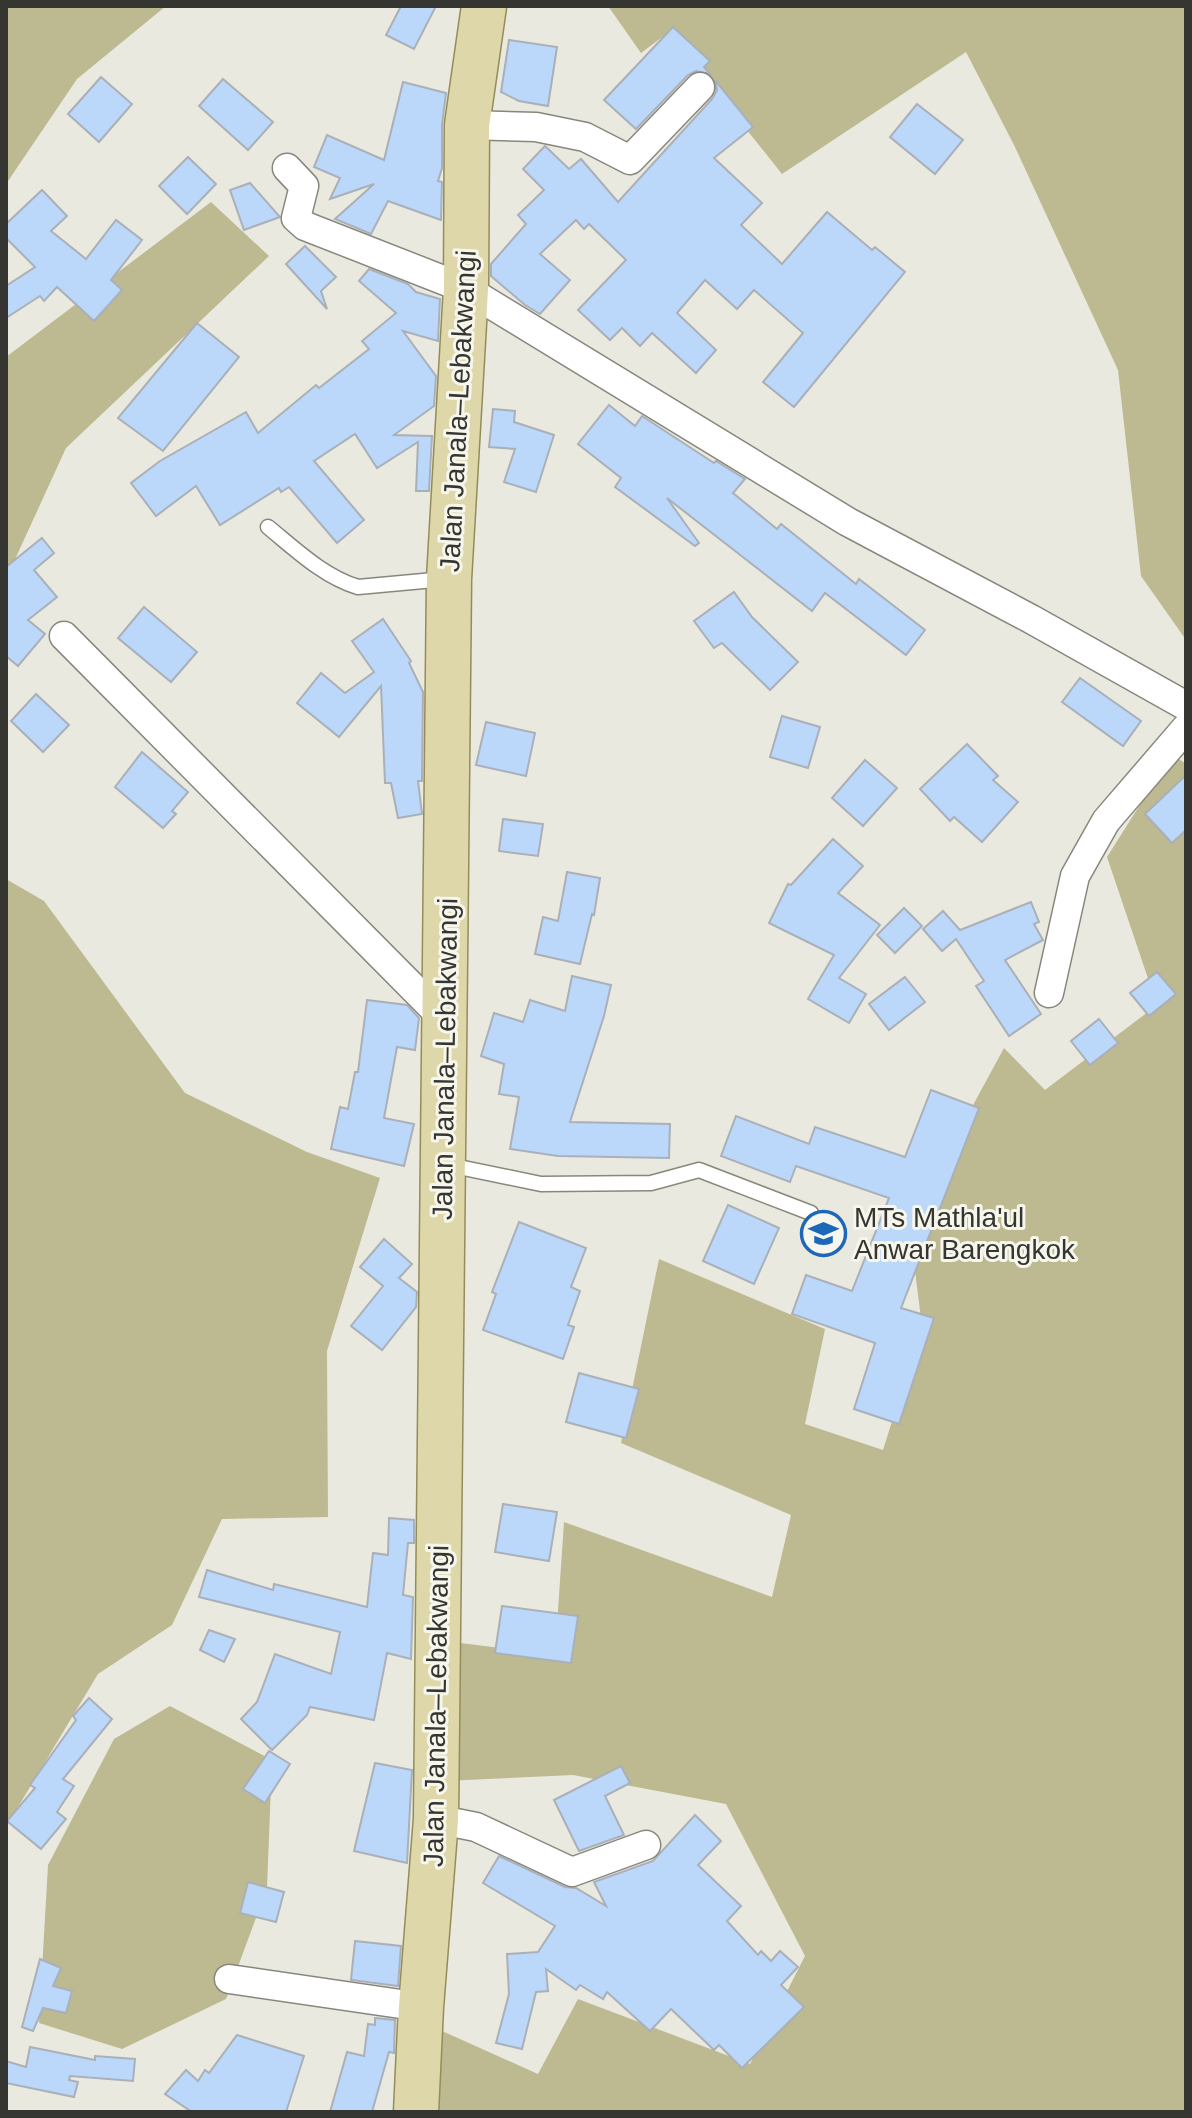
<svg xmlns="http://www.w3.org/2000/svg" width="1192" height="2118" font-family="Helvetica,sans-serif">
<style>
.green{fill:#bdb990}
.building{fill:#bbd7fa;stroke:#aab0b8;stroke-width:2}
.lines{fill:none;stroke-linecap:round;stroke-linejoin:round}
.service-casing{stroke:#88877e;stroke-width:17}
.minor-casing{stroke:#88877e;stroke-width:31}
.primary-casing{stroke:#948d5a;stroke-width:47}
.service{stroke:#fff;stroke-width:14}
.minor{stroke:#fff;stroke-width:28}
.primary{stroke:#ddd7a9;stroke-width:44}
.labels{text-anchor:middle;dominant-baseline:central;stroke-width:6;stroke-linejoin:round;paint-order:stroke}
.street-label{font-size:28px;fill:#353531;stroke:#f7f6ec}
.poi-label{font-size:28px;fill:#353531;stroke:#f7f6ec;text-anchor:start}
</style>
<rect width="100%" height="100%" fill="#eae9df"/>
<!-- green -->
<g class="green">
<polygon points="6,6 166,6 77,79 6,184"/>
<polygon points="608,6 1186,6 1186,640 1141,576 1118,370 1014,145 966,52 782,174 669,32 641,53"/>
<polygon points="211,202 269,256 66,448 6,579 6,357"/>
<polygon points="1172,754 1186,764 1186,2112 423,2112 431,2026 538,2074 578,1999 750,2064 805,1956 726,1804 573,1775 445,1781 453,1642 555,1655 564,1522 772,1597 791,1515 621,1443 659,1259 825,1329 805,1424 883,1450 922,1326 911,1240 972,1107 1004,1048 1045,1090 1157,1005 1107,857"/>
<polygon points="6,879 44,901 185,1093 307,1152 380,1178 327,1351 328,1517 222,1519 172,1625 98,1674 6,1827"/>
<polygon points="170,1706 272,1760 267,1888 226,1999 122,2049 39,2023 48,1865 114,1739"/>
</g>
<!-- building -->
<g class="building">
<polygon points="401,6 436,6 414,49 386,35"/>
<polygon points="673,27 710,61 704,67 710,74 696,71 688,75 636,129 604,100"/>
<polygon points="509,40 557,47 548,106 519,101 501,92"/>
<polygon points="101,77 132,104 99,142 68,114"/>
<polygon points="223,79 273,122 248,150 199,106"/>
<polygon points="715,80 753,127 714,158 762,203 741,225 782,264 827,212 872,250 875,247 905,272 794,407 763,382 803,333 754,290 737,309 705,280 677,313 716,350 696,373 652,333 640,346 622,328 610,340 578,310 626,260 589,224 584,229 576,220 540,254 570,280 540,314 525,305 491,276 491,264 526,224 518,215 544,190 523,169 545,146 569,169 581,159 618,202 712,99 717,90"/>
<polygon points="403,82 446,93 442,125 442,168 438,181 442,182 441,220 388,201 371,234 335,219 374,184 330,199 340,178 314,167 327,135 384,160"/>
<polygon points="917,104 963,140 935,174 890,137"/>
<polygon points="188,157 216,184 187,214 159,186"/>
<polygon points="250,183 280,217 244,230 230,190"/>
<polygon points="42,190 67,216 51,231 86,259 116,220 142,240 111,280 122,290 94,321 57,287 44,301 40,296 6,318 6,286 35,267 6,238 6,224"/>
<polygon points="305,246 336,277 321,291 327,309 286,264"/>
<polygon points="369,269 408,284 416,292 440,299 438,341 403,331 436,376 434,406 394,435 432,436 429,491 416,491 418,442 377,468 355,434 314,461 364,520 337,543 289,487 281,492 279,488 220,525 196,486 156,516 131,483 160,461 246,412 258,433 316,385 319,388 369,349 362,341 396,313 359,281"/>
<polygon points="197,323 239,357 163,451 118,418"/>
<polygon points="609,405 635,426 642,416 714,463 716,461 745,479 733,493 777,529 781,524 856,584 859,579 925,630 906,655 825,593 812,611 667,498 699,543 695,546 615,487 621,478 578,444"/>
<polygon points="493,409 515,411 514,422 554,435 536,492 504,482 515,449 489,447"/>
<polygon points="42,538 54,553 34,570 57,597 28,620 45,634 18,666 6,656 6,567"/>
<polygon points="734,592 752,617 798,662 770,690 722,643 714,648 694,621"/>
<polygon points="144,607 197,652 171,682 118,638"/>
<polygon points="383,619 411,661 409,663 423,692 422,781 418,781 422,814 398,818 391,783 385,783 381,686 339,737 297,703 321,673 345,693 374,672 352,641"/>
<polygon points="1080,678 1141,721 1123,746 1062,702"/>
<polygon points="36,694 69,725 43,752 11,721"/>
<polygon points="782,716 820,727 808,768 770,757"/>
<polygon points="486,722 535,733 526,776 476,765"/>
<polygon points="967,744 998,776 993,780 1018,802 982,842 954,817 950,821 920,789"/>
<polygon points="142,752 188,792 172,811 176,814 163,828 115,787"/>
<polygon points="865,760 897,788 863,826 832,798"/>
<polygon points="1186,775 1186,830 1172,843 1145,814"/>
<polygon points="503,819 543,824 538,856 499,851"/>
<polygon points="833,839 863,866 838,893 880,925 839,978 866,994 849,1023 808,999 834,955 769,923 788,884 791,885"/>
<polygon points="567,872 600,878 594,915 592,914 580,964 535,954 543,917 558,921"/>
<polygon points="1031,902 1039,922 1034,924 1043,940 1005,960 1041,1014 1009,1036 976,986 984,981 956,939 942,951 923,929 943,911 960,930"/>
<polygon points="904,908 922,926 895,953 877,935"/>
<polygon points="1157,972 1176,994 1149,1016 1130,993"/>
<polygon points="572,976 611,985 604,1016 570,1122 670,1124 669,1158 558,1156 510,1149 519,1097 499,1094 504,1064 481,1056 494,1013 523,1022 530,1000 565,1011"/>
<polygon points="905,977 925,1002 889,1030 869,1004"/>
<polygon points="367,1000 407,1005 419,1018 415,1050 397,1047 384,1118 414,1124 404,1166 331,1149 340,1107 348,1109 355,1072 358,1072"/>
<polygon points="1099,1019 1118,1043 1090,1065 1071,1041"/>
<polygon points="931,1090 979,1108 901,1308 934,1318 899,1424 854,1409 875,1343 792,1314 806,1275 852,1291 889,1198 796,1166 790,1182 721,1156 736,1116 809,1144 815,1127 905,1157"/>
<polygon points="728,1205 779,1228 754,1284 703,1261"/>
<polygon points="519,1222 586,1248 571,1287 580,1291 568,1325 574,1327 563,1359 483,1330 496,1294 492,1292"/>
<polygon points="384,1239 412,1264 399,1278 417,1292 416,1307 382,1350 351,1326 383,1286 360,1267"/>
<polygon points="579,1373 639,1389 626,1438 566,1422"/>
<polygon points="503,1504 557,1512 549,1561 495,1552"/>
<polygon points="389,1518 414,1520 414,1543 408,1543 403,1595 413,1597 411,1659 387,1653 374,1720 310,1707 307,1715 272,1750 241,1719 257,1702 275,1654 331,1674 340,1632 199,1597 207,1570 273,1590 274,1584 367,1607 373,1553 388,1555"/>
<polygon points="502,1606 578,1616 571,1663 495,1653"/>
<polygon points="209,1630 235,1639 224,1662 200,1650"/>
<polygon points="89,1698 112,1719 63,1779 74,1786 57,1812 66,1819 41,1849 7,1821 35,1788 30,1785 76,1720 73,1716"/>
<polygon points="269,1751 290,1764 265,1803 243,1789"/>
<polygon points="375,1763 412,1770 407,1863 354,1851"/>
<polygon points="621,1766 630,1783 605,1796 624,1835 579,1851 554,1800"/>
<polygon points="695,1815 721,1841 698,1865 741,1906 727,1921 758,1955 761,1951 771,1961 780,1951 798,1967 781,1985 804,2007 742,2068 719,2045 714,2050 671,2009 650,2031 607,1992 603,1999 580,1985 576,1990 546,1969 548,1991 536,1992 522,2049 496,2043 509,1994 507,1954 538,1952 555,1926 483,1883 499,1856 565,1887 576,1888 606,1906 594,1882 653,1861"/>
<polygon points="248,1882 284,1892 276,1922 240,1913"/>
<polygon points="355,1941 401,1946 398,1986 351,1980"/>
<polygon points="40,1959 61,1968 53,1986 72,1991 66,2013 43,2008 33,2031 22,2027"/>
<polygon points="375,2018 395,2020 394,2053 389,2052 372,2112 330,2112 347,2052 364,2056 368,2024 375,2025"/>
<polygon points="237,2035 304,2056 286,2112 192,2112 165,2094 186,2070 198,2081 205,2070 209,2073"/>
<polygon points="30,2047 95,2060 95,2056 135,2059 133,2081 70,2076 69,2080 78,2082 74,2097 6,2083 6,2061 26,2067"/>
</g>
<g class="lines">
<defs>
<g id="service">
<path d="M268,527C295,549 324,577 358,587L445,579"/>
<polyline points="449,1165 541,1184 651,1183 699,1170 811,1213"/>
</g>
<g id="minor">
<polyline points="467,125 536,127 585,137 630,160 700,87"/>
<polyline points="287,168 304,186 296,218 305,226 466,289 848,522 1031,619 1186,706"/>
<polyline points="64,636 446,1021"/>
<polyline points="1049,993 1075,876 1106,821 1186,728"/>
<polyline points="436,1819 476,1827 572,1872 646,1845"/>
<polyline points="229,1979 421,2007"/>
</g>
<polyline id="primary" points="416,2112 421,2007 436,1819 449,579 466,289 467,125 484,6"/>
</defs>
<!-- service casing -->
<use href="#service" class="service-casing"/>
<!-- minor casing -->
<use href="#minor" class="minor-casing"/>
<!-- primary casing -->
<use href="#primary" class="primary-casing"/>
<!-- service -->
<use href="#service" class="service"/>
<!-- minor -->
<use href="#minor" class="minor"/>
<!-- primary -->
<use href="#primary" class="primary"/>
</g>
<!-- icons -->
<defs>
<symbol id="school-ring" viewBox="-11 -11 22 22"><circle r="9.5" fill="#f7f6ec" stroke="#1d68b8" stroke-width="1.5"/><path d="M0-5L7-2L0 1L-7-2ZM-4 1L0 2.5L4 1V4Q0 6-4 4Z" fill="#1d68b8"/></symbol>
</defs>
<g fill-rule="evenodd">
<use href="#school-ring" x="798" y="1208" width="51" height="51"/>
</g>
<g class="labels">
<!-- street labels -->
<g class="street-label">
<text transform="translate(458 411) rotate(-87)">Jalan Janala–Lebakwangi</text>
<text transform="translate(445 1059) rotate(-89)">Jalan Janala–Lebakwangi</text>
<text transform="translate(436 1706) rotate(-89)">Jalan Janala–Lebakwangi</text>
</g>
<!-- poi labels -->
<g class="poi-label">
<text x="854" y="1217">MTs Mathla'ul<tspan x="854" dy="32">Anwar Barengkok</tspan></text>
</g>
</g>
<!-- border -->
<rect width="1192" height="2118" fill="none" stroke="#353531" stroke-width="16"/>
</svg>
